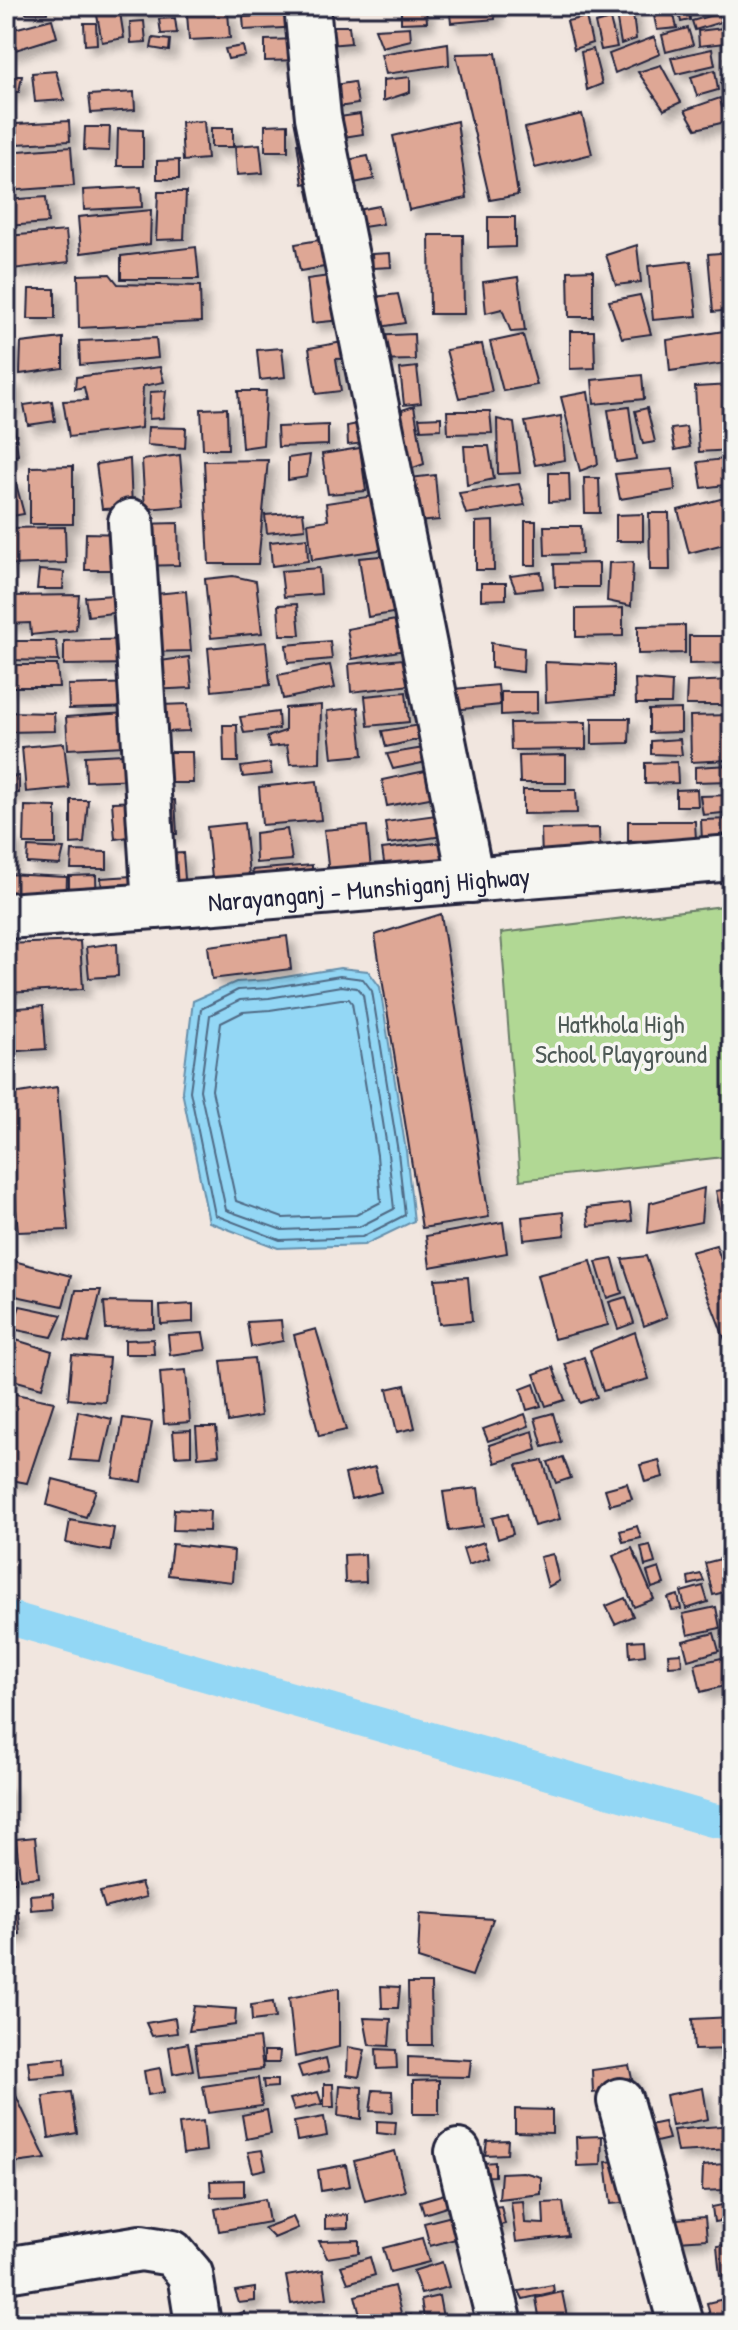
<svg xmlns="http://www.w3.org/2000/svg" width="738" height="2330" font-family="'Patrick Hand',sans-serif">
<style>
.green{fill:#b1d894;stroke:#6a7d68;stroke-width:2}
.water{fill:#93d7f5;stroke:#668fab;stroke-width:2}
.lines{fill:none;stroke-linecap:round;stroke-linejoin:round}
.shore{stroke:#4f6a85;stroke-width:2}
.canal{stroke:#93d7f5;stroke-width:34}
.building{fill:#dea795;stroke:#22223b;stroke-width:2;filter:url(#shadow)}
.minor-casing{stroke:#22223b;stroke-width:50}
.major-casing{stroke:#22223b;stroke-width:50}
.minor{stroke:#f6f6f2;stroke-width:44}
.major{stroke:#f6f6f2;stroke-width:44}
.labels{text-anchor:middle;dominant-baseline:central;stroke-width:7;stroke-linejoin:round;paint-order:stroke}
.street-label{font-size:26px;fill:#22223b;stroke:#f6f6f2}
.park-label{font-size:26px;fill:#4d5956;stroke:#f6f6f2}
</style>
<defs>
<filter id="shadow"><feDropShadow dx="7" dy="7" stdDeviation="4" flood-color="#0004"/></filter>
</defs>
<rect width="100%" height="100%" fill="#f1e6df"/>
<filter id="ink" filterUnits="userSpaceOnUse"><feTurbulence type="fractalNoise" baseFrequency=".0125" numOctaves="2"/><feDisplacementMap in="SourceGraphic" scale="16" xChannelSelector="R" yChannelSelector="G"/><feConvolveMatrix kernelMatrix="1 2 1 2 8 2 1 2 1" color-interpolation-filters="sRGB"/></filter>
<g filter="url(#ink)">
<!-- green -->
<polygon class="green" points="732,905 732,1156 520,1180 501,933"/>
<!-- water -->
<polygon class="water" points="340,968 368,971 380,987 406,1151 414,1221 364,1245 278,1248 209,1222 182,1091 193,1001 236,982 267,980"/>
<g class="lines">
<!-- shore -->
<g class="shore">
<polygon points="340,976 363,979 372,991 398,1152 405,1215 362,1237 280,1240 215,1215 190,1091 201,1009 238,990 268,988"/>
<polygon points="341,986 357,988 363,995 388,1154 394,1209 359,1227 282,1230 226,1210 200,1090 210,1015 240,1000 269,998"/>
<polygon points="341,999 349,999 352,1003 377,1155 381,1202 356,1215 283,1218 236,1201 212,1090 221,1023 243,1012 270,1010"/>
</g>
<!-- canal -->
<polyline class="canal" points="6,1617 712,1820 732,1823"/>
</g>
<!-- building -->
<g class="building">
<rect x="26" y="6" width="21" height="7"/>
<polygon points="119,6 124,38 102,42 96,10"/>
<polygon points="127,6 155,6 155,13 127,15"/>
<polygon points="401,6 426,6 427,22 401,23"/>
<polygon points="449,6 494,6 495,19 451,23"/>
<polygon points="625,6 632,6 636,39 621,44 615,9"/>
<polygon points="689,6 690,20 681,22 678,8"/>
<polygon points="673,11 677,28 657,30 654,16"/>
<polygon points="228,12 230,38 189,40 187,14"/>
<polygon points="301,13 302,27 244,30 243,17"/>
<polygon points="719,13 721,22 695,30 692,21"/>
<polygon points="726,13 732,13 732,37 729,37"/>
<polygon points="586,17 592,43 574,49 567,21"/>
<polygon points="175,18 177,33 161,34 159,19"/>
<polygon points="52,19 57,37 6,53 6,31"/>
<polygon points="610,19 617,47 601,50 595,23"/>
<polygon points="144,21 146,42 131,43 130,22"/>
<polygon points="84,23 96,23 97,44 85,45"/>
<polygon points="323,26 349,26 351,43 328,45"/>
<polygon points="410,27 411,40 382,47 375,29"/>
<polygon points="688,28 693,45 666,52 662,35"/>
<polygon points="723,28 725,43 699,46 698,31"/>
<polygon points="654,37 660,54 615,73 609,54"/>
<polygon points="153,38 170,40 169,51 151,48"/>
<polygon points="300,39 300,60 265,61 265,40"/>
<polygon points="448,43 449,65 386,74 381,54"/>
<polygon points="243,46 245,56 228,59 225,49"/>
<polygon points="593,49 602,84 587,90 581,52"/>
<polygon points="712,49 715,65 676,74 671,58"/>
<polygon points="496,53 518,195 490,200 456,54"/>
<polygon points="725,58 732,58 732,76 726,76"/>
<polygon points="661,65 681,102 664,110 638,72"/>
<polygon points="715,70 718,90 697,96 691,77"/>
<polygon points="56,71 64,100 35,102 32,73"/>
<polygon points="6,76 22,76 19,92 6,92"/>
<polygon points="410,77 410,92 383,101 383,80"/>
<polygon points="732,81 732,107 731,108 721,83"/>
<polygon points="354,82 358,104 331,108 327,86"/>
<polygon points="134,92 135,110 91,113 89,95"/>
<polygon points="720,98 725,122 696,129 685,110"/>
<polygon points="360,114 363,134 337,138 333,118"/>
<polygon points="582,114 592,154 535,168 525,128"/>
<polygon points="69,121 70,141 17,144 16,124"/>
<polygon points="204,121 207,159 183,161 181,122"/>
<polygon points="457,121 467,198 409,210 393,136"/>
<polygon points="288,124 288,151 265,151 265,125"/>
<polygon points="85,127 110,127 109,151 84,150"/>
<rect x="211" y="128" width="22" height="19"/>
<polygon points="118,129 143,130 143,166 117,166"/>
<polygon points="319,140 325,181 303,184 297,143"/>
<polygon points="260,144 263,173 237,175 235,146"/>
<polygon points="71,147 74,186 6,191 6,152"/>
<polygon points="368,156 374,179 349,184 342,161"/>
<polygon points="179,160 179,179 157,179 157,161"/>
<polygon points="141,187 142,207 84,210 83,190"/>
<polygon points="158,192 186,192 184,239 156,240"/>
<polygon points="46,197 48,223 6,226 6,200"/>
<polygon points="379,206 383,224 350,229 346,212"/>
<polygon points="151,210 150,244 81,253 78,217"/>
<polygon points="488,217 515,217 515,247 488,248"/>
<polygon points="66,231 69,262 13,269 7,236"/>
<polygon points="429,235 463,235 464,314 430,314"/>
<polygon points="337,237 343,264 300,271 295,244"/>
<polygon points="637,245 641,282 616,285 606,255"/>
<polygon points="196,247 199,279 121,279 121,256"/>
<polygon points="732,252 732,310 713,312 708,254"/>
<polygon points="390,253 391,267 373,268 372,254"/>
<polygon points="691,261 697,316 653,320 648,266"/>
<polygon points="593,270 593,317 569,317 568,271"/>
<polygon points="110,274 118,284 200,286 201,322 79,328 78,275"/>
<polygon points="337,275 342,320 312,323 307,279"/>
<polygon points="518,277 525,331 511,332 502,309 486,313 483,282"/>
<polygon points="29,289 55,289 55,319 28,319"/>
<polygon points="398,294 405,323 367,329 366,298"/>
<polygon points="640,295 651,334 622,338 609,301"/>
<polygon points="570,331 594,331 595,368 570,369"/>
<polygon points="724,331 726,363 670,371 667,340"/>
<polygon points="414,334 415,360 371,361 369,336"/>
<polygon points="523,335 537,385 503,391 490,342"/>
<polygon points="63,338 63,368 20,374 21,343"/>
<polygon points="156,338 158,358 80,365 79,341"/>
<polygon points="354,340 356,358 336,359 341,391 316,394 309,348"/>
<polygon points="6,341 12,341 13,366 6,367"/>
<polygon points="482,344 492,392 459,398 446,350"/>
<polygon points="282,348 285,377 260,380 257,350"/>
<polygon points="160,367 164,382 143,386 141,428 69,437 63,401 87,400 84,387 75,389 76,377"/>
<polygon points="417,367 421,403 404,405 400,369"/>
<polygon points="642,375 644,399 594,404 592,380"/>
<polygon points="6,381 13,381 14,410 6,412"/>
<polygon points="732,385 732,450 699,452 695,387"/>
<polygon points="166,391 163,418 149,419 150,392"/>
<polygon points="238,391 266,391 263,445 242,448"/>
<polygon points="588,392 598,464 580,471 561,397"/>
<polygon points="52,401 55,421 28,425 24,405"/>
<polygon points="414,406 424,464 391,476 401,437 402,410"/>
<polygon points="629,407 636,459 616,462 608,410"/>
<polygon points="227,408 228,449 203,449 201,409"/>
<polygon points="647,408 655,442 643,444 635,411"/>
<polygon points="447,411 490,411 492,433 448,434"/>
<polygon points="561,416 565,460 535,465 525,422"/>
<polygon points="441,417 441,429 421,430 419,418"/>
<polygon points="13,418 18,455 6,459 6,420"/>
<polygon points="497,419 514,423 520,473 498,474"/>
<polygon points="378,420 381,441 348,445 347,426"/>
<polygon points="328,425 328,445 278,447 277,427"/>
<polygon points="148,427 186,428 185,448 147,445"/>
<polygon points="686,427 690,447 675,450 671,429"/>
<polygon points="464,446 489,446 494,479 467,485"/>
<polygon points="360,448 366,491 328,494 322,454"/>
<polygon points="180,455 184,506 145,509 142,460"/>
<polygon points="310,455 307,477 288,480 288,458"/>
<polygon points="732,458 732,484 702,488 698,462"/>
<polygon points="130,459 132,508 102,509 96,464"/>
<polygon points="268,460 258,564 209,564 204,461"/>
<polygon points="73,466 73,524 30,524 30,467"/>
<polygon points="673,469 675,490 620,499 615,474"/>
<polygon points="549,473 569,473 570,501 549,502"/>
<polygon points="435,475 439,520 406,523 402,479"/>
<polygon points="584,478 599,478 600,513 585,513"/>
<polygon points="15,480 24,514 6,517 6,482"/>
<polygon points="519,484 525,505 466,514 459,493"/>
<polygon points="387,494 399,547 312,560 308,523 328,520 326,503"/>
<polygon points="732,496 732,542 689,553 678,510"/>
<polygon points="303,512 305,529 267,533 265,515"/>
<polygon points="649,513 669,513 670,570 650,570"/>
<polygon points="643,514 643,541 616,541 616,515"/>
<polygon points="493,521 494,570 476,570 476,522"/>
<rect x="525" y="521" width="11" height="44"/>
<polygon points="178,523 179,565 139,566 138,524"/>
<polygon points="544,526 581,526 582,554 545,555"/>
<polygon points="65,527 66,563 6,565 6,528"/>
<polygon points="86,533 125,534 125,570 85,570"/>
<polygon points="307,538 308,561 272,566 270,542"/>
<polygon points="402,554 405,611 368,617 359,558"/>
<polygon points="633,562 631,606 607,601 609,563"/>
<polygon points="599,563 599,587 555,587 554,564"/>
<polygon points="319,568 321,594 284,597 281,571"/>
<polygon points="39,570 64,572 63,589 37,589"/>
<polygon points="541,572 543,588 516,591 510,576"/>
<polygon points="233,576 256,581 262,633 211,638 205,579"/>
<polygon points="481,583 506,583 506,599 481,600"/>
<polygon points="186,591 191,651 150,652 145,595"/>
<polygon points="128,594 129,611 88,616 85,597"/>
<polygon points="79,595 76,630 31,635 30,623 6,624 6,596"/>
<polygon points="297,604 300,635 280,635 278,605"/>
<polygon points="623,608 623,636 576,637 576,609"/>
<polygon points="417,616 423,647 352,659 347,629"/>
<polygon points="685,625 685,653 638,654 638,626"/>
<polygon points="689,636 732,636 732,663 689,664"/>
<polygon points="135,639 135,664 64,665 64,641"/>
<polygon points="6,641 56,641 59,661 6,660"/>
<polygon points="330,641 332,659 288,663 286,645"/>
<polygon points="266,642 270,685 212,691 208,648"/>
<polygon points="491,643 524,648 523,672 491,668"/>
<polygon points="189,657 192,688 150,690 146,663"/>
<polygon points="425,657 428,683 351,692 349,664"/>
<polygon points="545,662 614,665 614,696 546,702"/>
<polygon points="6,665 57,665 59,687 6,687"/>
<polygon points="330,665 335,688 283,699 278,675"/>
<polygon points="635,679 672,682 671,704 636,704"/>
<polygon points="732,680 732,705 686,705 687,682"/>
<polygon points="136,683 137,707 69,709 68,685"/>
<polygon points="498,685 500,705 444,711 442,690"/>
<polygon points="406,692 409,722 368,726 365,696"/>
<polygon points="501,692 537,692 537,713 501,715"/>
<polygon points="188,704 189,731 161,732 160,705"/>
<polygon points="321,705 320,763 290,764 287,745 270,747 267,737 285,731 285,708"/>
<polygon points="358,707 363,755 332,758 327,711"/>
<polygon points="681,709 681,732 649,733 649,710"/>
<polygon points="6,712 54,713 55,731 7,732"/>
<polygon points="141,712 143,745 68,749 66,717"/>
<polygon points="278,712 279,729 244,733 240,717"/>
<polygon points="730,715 729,760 691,762 690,716"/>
<polygon points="592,718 630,718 629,743 592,744"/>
<polygon points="586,722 586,749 511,750 510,723"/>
<polygon points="432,723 438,735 386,747 382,731"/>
<polygon points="223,725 237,725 238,762 224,762"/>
<polygon points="680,739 682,755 651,754 651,741"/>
<polygon points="64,743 69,788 26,792 22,747"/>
<polygon points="442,745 446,758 393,769 387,754"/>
<polygon points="164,752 192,752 193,783 165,783"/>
<polygon points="142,753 141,779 86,781 85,756"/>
<polygon points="566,755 566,783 520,783 519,756"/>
<polygon points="677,762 678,783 645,784 645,763"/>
<polygon points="270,763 272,774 243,777 241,767"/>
<polygon points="730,765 731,781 695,782 695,767"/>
<polygon points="435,769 440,796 387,806 382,780"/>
<polygon points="19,776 19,793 6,794 6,777"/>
<polygon points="317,781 321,820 262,825 259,787"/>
<polygon points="697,789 698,806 676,806 676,790"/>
<polygon points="523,790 576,790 577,813 523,814"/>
<polygon points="732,795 732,812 703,815 700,796"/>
<polygon points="71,800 88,800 84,843 71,844"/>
<polygon points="175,800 177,834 159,834 159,801"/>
<polygon points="143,801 143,835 115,839 112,802"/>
<polygon points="25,806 56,807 56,844 24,844"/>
<polygon points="443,814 450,835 388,844 385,822"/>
<polygon points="732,819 732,841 702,841 701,820"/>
<polygon points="628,821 695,821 696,840 628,841"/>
<polygon points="244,823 250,885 213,889 207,827"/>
<polygon points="367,826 371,870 329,874 324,830"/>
<polygon points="599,828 600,859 542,859 541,829"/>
<polygon points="287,829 292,860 256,863 255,833"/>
<polygon points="6,837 14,838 13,864 6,864"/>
<polygon points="453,841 455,862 385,869 382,849"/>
<polygon points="28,847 64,849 60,865 27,863"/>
<polygon points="72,851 107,852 107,869 71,869"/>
<polygon points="183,853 186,892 168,892 165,854"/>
<polygon points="312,865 312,882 255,886 252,870"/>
<polygon points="6,874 67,877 66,911 6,908"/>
<polygon points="96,875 97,909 69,909 69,876"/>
<polygon points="148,875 103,906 101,878"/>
<polygon points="441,914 489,1217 422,1228 375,935"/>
<polygon points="287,936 291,969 212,979 208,946"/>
<polygon points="80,941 83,989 6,993 6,944"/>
<polygon points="117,943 118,976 89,978 86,947"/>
<polygon points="43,1006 46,1049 6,1052 6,1009"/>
<polygon points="57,1087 68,1230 18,1232 6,1095"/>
<polygon points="704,1188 701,1222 648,1233 650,1203"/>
<polygon points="732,1188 732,1218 722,1220 716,1191"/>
<polygon points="630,1203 632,1221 589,1226 587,1208"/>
<polygon points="563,1212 565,1235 524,1240 522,1217"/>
<polygon points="503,1222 507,1253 430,1267 426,1236"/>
<polygon points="716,1245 732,1291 732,1358 691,1252"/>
<polygon points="646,1256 667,1317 644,1326 622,1259"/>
<polygon points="6,1259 71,1276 63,1306 6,1294"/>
<polygon points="613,1259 622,1293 607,1298 596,1262"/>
<polygon points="591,1261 608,1325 554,1339 537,1275"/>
<polygon points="468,1277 472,1321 439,1324 435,1279"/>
<polygon points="76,1290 101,1290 88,1343 65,1340"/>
<polygon points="626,1297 634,1323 618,1329 609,1302"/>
<polygon points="104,1302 154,1303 154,1328 106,1329"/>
<polygon points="193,1304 193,1322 161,1324 160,1306"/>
<polygon points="20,1306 62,1315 52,1337 12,1329"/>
<polygon points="281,1320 283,1341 251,1347 247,1322"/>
<polygon points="316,1329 346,1430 319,1436 294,1335"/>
<polygon points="635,1332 649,1379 603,1391 590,1350"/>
<polygon points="203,1333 206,1350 170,1355 168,1335"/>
<polygon points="153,1339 154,1354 125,1354 125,1340"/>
<polygon points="16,1340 52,1351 42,1388 6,1378"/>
<polygon points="72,1355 109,1358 105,1402 68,1399"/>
<polygon points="584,1357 597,1397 580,1403 565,1364"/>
<polygon points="254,1358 261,1416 228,1422 221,1361"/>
<polygon points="553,1367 565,1400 546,1406 534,1374"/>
<polygon points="186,1370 190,1422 164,1424 160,1372"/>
<polygon points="534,1384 541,1406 527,1410 521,1389"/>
<polygon points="405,1385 415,1428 397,1432 387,1389"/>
<polygon points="6,1392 54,1402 27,1483 6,1479"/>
<polygon points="78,1411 112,1419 102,1462 70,1460"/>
<polygon points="553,1413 561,1442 543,1447 535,1418"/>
<polygon points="525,1414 529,1426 488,1441 483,1429"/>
<polygon points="123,1418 152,1422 142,1482 113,1478"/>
<polygon points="196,1427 216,1427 219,1455 198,1457"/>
<polygon points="191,1430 191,1455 175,1456 173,1431"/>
<polygon points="533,1431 537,1450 495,1463 489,1445"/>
<polygon points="563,1457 571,1478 556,1483 548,1462"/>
<polygon points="543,1460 560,1519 534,1526 517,1465"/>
<polygon points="659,1460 663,1477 645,1482 640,1465"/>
<polygon points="375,1467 381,1492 351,1499 345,1474"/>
<polygon points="53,1479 96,1490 86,1517 47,1505"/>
<polygon points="627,1483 632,1499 610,1505 605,1489"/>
<polygon points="478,1488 483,1526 449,1531 443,1492"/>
<polygon points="174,1509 210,1511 209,1531 173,1530"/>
<polygon points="508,1514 513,1534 498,1539 492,1518"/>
<polygon points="70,1520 114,1528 110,1551 66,1543"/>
<polygon points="637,1526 641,1538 623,1542 620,1531"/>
<polygon points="484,1542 489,1558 468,1565 463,1549"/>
<polygon points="172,1544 234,1551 232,1582 168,1575"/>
<polygon points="650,1545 655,1563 645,1566 641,1547"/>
<polygon points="632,1548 654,1599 634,1607 613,1556"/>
<polygon points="365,1554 366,1582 345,1583 344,1555"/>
<polygon points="553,1554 559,1581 548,1587 540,1557"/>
<polygon points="732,1556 732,1590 713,1595 705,1563"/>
<polygon points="659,1568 664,1584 652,1588 647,1572"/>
<polygon points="701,1574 704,1581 689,1585 688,1577"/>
<polygon points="703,1586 708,1602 686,1609 681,1592"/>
<polygon points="678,1595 681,1609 672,1610 668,1598"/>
<polygon points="625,1598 633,1616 615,1624 606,1606"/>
<polygon points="716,1607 720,1628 688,1635 683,1614"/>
<polygon points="714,1633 719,1651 688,1660 683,1641"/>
<polygon points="644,1640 645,1655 630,1657 629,1641"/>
<polygon points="681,1653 682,1665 669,1666 668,1654"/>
<polygon points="726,1657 732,1684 701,1692 695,1664"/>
<rect x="6" y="1785" width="4" height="32"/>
<polygon points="6,1828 12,1828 13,1862 6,1863"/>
<polygon points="35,1837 39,1877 20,1879 16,1839"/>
<polygon points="15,1868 16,1882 6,1882 6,1869"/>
<polygon points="141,1883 146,1897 105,1908 100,1892"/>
<polygon points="53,1893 54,1908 31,1910 30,1895"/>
<polygon points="18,1911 20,1934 6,1935 6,1913"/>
<polygon points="420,1914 493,1919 472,1976 418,1959"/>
<polygon points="408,1983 431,1983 432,2045 409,2045"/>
<polygon points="381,1986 400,1987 398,2008 382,2008"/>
<polygon points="339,1988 339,2047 295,2057 289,1998"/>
<polygon points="273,2002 275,2018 252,2021 251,2005"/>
<polygon points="194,2006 236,2009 235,2025 189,2031"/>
<polygon points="732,2017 732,2049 694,2050 692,2019"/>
<polygon points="175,2018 177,2033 152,2036 146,2023"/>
<polygon points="364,2018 391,2019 389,2046 369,2045"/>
<polygon points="259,2038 263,2069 199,2076 195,2045"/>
<polygon points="188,2043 193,2070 173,2074 169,2047"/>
<polygon points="348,2047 365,2050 359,2077 347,2075"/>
<polygon points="376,2049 396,2050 397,2068 377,2069"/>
<polygon points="264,2051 280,2051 279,2063 264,2063"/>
<polygon points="408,2057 471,2060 469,2077 408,2076"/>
<polygon points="65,2058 66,2075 30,2078 28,2061"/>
<polygon points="326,2058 329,2071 302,2077 298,2066"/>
<polygon points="629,2065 634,2088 593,2093 592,2070"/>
<polygon points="160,2068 164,2092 148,2095 144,2071"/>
<polygon points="6,2075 46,2159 6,2164"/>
<polygon points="258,2078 262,2106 208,2113 203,2086"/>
<polygon points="263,2080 277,2080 277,2087 264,2088"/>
<polygon points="439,2080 439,2114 413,2114 413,2081"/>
<polygon points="324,2084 333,2084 334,2107 324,2107"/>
<polygon points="340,2085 362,2087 361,2119 338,2116"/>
<polygon points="703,2088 708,2119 672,2126 666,2095"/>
<polygon points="373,2090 392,2091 393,2112 370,2111"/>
<polygon points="71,2092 77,2133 49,2138 43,2096"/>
<polygon points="318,2092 322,2104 294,2110 290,2099"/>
<polygon points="515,2109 552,2110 552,2133 515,2132"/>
<polygon points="267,2110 271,2134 246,2139 242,2115"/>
<polygon points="324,2117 327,2136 297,2141 294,2122"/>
<polygon points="203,2121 206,2151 183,2154 179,2124"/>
<polygon points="377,2121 396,2122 395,2135 377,2133"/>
<polygon points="664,2122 669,2139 643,2145 639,2127"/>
<polygon points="731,2125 732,2149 677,2152 673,2130"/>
<polygon points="602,2136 601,2165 577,2166 576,2137"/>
<polygon points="508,2140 507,2154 485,2155 487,2141"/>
<polygon points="262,2150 266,2169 253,2172 248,2152"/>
<polygon points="395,2151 405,2191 365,2201 354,2161"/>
<polygon points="631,2159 642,2201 611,2204 606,2162"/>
<polygon points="495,2162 495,2176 470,2177 470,2164"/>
<polygon points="723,2164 723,2190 702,2191 703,2166"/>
<polygon points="727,2164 732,2164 732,2191 729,2191"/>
<polygon points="346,2165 350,2186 321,2191 318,2170"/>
<polygon points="523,2172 541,2177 541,2194 499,2199 501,2173"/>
<polygon points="244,2180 244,2196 211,2197 210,2181"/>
<polygon points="455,2191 459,2203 424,2214 420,2201"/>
<polygon points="265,2199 269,2222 219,2231 215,2209"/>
<polygon points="523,2201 525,2223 544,2224 543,2203 563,2202 568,2236 516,2242 511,2202"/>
<polygon points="732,2203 732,2219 714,2222 712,2207"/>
<polygon points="501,2206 505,2224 482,2229 479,2209"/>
<polygon points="464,2213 470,2235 430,2246 424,2223"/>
<polygon points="348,2215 348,2228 325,2229 325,2216"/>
<polygon points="293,2217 298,2228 274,2238 264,2228"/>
<polygon points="705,2217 707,2239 663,2242 661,2220"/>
<polygon points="422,2238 429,2262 390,2272 383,2248"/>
<polygon points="359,2240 359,2253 327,2258 319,2241"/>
<polygon points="730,2244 732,2275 720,2276 717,2246"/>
<polygon points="370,2257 375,2275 348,2283 341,2266"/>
<polygon points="442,2262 449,2287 421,2294 413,2271"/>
<polygon points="323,2270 327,2298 291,2304 286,2276"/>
<polygon points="553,2285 554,2292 523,2299 519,2291"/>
<polygon points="394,2286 401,2313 362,2323 355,2296"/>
<polygon points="255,2288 255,2301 239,2303 235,2291"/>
<polygon points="562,2292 567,2317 540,2322 536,2298"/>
<polygon points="439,2296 444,2323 425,2324 421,2300"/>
<polygon points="732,2297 732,2324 712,2324 707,2303"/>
<polygon points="244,2312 247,2324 227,2324 225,2317"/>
<polygon points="411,2315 415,2324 373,2323"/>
</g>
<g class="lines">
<defs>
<g id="minor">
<polyline points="307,6 318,117 471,880"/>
<polyline points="131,522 155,906"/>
<polyline points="620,2101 681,2324"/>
<polyline points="458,2152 500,2324"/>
<polyline points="6,2270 141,2248 172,2253 190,2274 198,2324"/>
</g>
<g id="major">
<path id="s1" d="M6,916L155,906L732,858"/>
</g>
</defs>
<!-- minor casing -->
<use href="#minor" class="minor-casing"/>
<!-- major casing -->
<use href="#major" class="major-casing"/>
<!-- minor -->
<use href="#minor" class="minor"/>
<!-- major -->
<use href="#major" class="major"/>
</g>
</g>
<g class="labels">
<!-- street labels -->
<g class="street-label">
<text stroke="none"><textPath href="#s1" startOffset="364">Narayanganj - Munshiganj Highway</textPath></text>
</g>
<!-- park labels -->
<g class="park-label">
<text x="621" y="1023">Hatkhola High<tspan x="621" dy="30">School Playground</tspan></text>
</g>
</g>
<!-- margin -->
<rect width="738" height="2330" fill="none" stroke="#f6f6f2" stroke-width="32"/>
<rect x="16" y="16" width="706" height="2298" fill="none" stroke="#22223b" stroke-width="3" filter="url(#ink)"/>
</svg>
